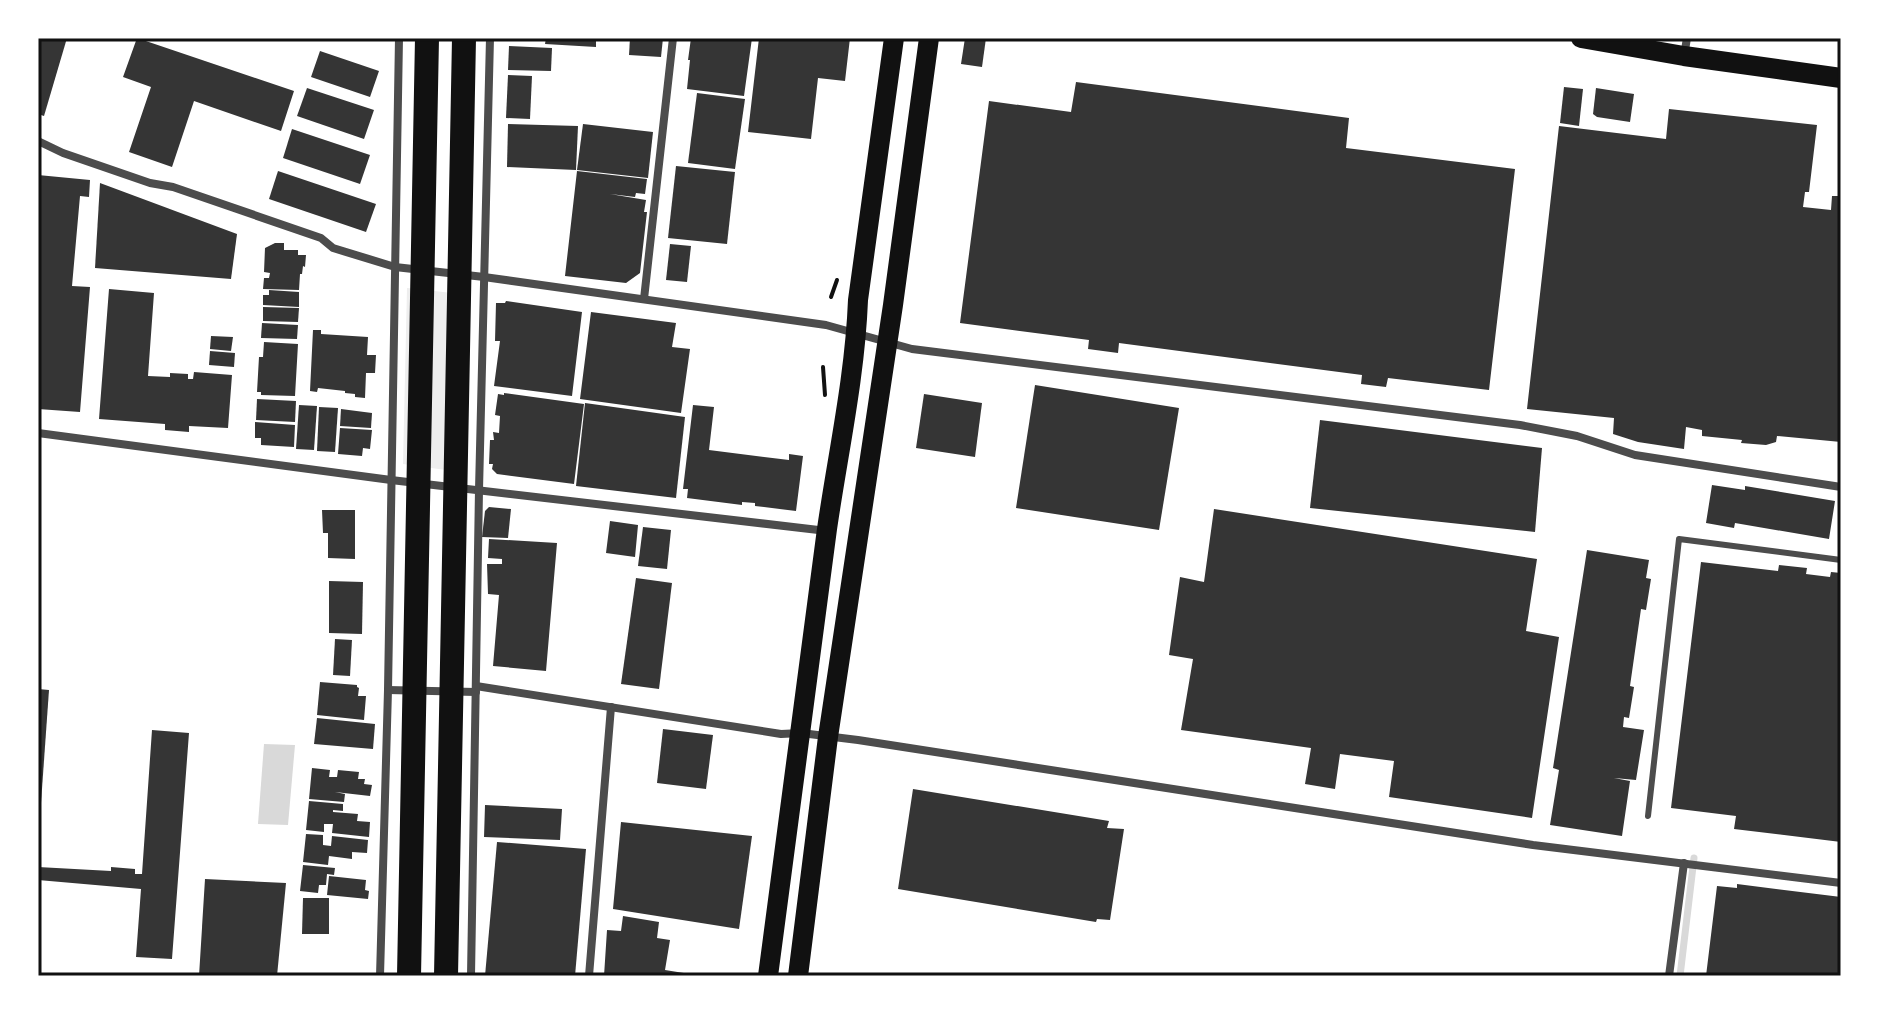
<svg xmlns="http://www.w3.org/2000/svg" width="1879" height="1014" font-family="'Source Serif 4',serif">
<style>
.green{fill:#eee}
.water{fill:#d9d9d9}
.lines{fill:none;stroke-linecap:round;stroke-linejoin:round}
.stream{stroke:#d9d9d9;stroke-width:7}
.building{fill:#353535}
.path{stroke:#111;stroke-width:4}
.service{stroke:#4c4c4c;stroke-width:6}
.minor{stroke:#4c4c4c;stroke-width:8}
.primary{stroke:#111;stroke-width:20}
.motorway{stroke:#111;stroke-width:24}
.neatline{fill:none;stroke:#111;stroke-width:3}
</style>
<rect width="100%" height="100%" fill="#fff"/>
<!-- green -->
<polygon class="green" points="407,288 470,295 467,473 403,464"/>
<!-- water -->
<polygon class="water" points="264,744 295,745 288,825 258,824"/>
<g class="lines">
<!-- stream -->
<polyline class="stream" points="1680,976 1694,858"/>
</g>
<!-- building -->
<g class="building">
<polygon points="39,38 67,38 44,116 38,114"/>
<polygon points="137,38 294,91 281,131 194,101 172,167 129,152 151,87 123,77"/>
<polygon points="546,38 596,38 596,47 545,44"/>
<polygon points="630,38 663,38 661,57 629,55"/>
<polygon points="691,38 752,38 744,96 687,89 690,60 688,60"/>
<polygon points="759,38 850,38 845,81 818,78 811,139 748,132"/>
<polygon points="965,38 986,38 982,67 961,64"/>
<polygon points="509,46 552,48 551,71 508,70"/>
<polygon points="320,51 379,71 370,97 311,77"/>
<polygon points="508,75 532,76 530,119 506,118"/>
<polygon points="1076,82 1349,118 1346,148 1515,169 1489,390 1388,378 1386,387 1361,384 1362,375 1119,343 1118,353 1088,349 1089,340 960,323 989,101 1071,112"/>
<polygon points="1564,87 1583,89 1579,126 1560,123"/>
<polygon points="307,88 374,110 364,139 297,116"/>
<polygon points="1596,88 1634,94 1630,122 1597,117 1593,114"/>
<polygon points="697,93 745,99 735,169 688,163"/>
<polygon points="1669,109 1817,125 1809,192 1805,192 1803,207 1831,210 1832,196 1841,196 1841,442 1777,436 1776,442 1766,445 1741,443 1742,440 1702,436 1702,430 1686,427 1684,449 1638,442 1613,434 1614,418 1527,409 1559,126 1666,139"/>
<polygon points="508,124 578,126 576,170 507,167"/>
<polygon points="583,124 653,132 648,178 577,170"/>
<polygon points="292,129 370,155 360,184 283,158"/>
<polygon points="676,166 735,172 727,244 668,238"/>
<polygon points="278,171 376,204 366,232 269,199"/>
<polygon points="577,171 647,179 645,194 636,193 635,197 610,194 646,200 644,212 647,212 640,273 626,283 565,276"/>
<polygon points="38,175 90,180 89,197 80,196 72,286 90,287 80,412 38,409"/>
<polygon points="100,183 237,234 231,279 95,268"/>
<polygon points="275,243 284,243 284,250 298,250 298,255 306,255 305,267 303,266 302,274 300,274 299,290 263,289 264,278 269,278 270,273 264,272 265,248"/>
<polygon points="670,244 691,246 687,282 666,280"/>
<polygon points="109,289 154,293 148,376 170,377 170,373 188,374 188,379 193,379 194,372 232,375 228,428 189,426 189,432 165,430 165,424 99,419"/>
<polygon points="269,290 299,292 299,307 263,305 263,295 269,295"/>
<polygon points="506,301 582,312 572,396 494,386 500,341 495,341 496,303 505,303"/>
<polygon points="263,307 299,308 298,322 263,321"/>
<polygon points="591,312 676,323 672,347 690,349 681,413 580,399"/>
<polygon points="262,323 298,325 297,339 261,338"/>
<polygon points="313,330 321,330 321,334 368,337 367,355 376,355 375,373 366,373 365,398 355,397 355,394 345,393 345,391 318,388 317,392 310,391"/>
<polygon points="211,336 233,337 231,351 210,349"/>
<polygon points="264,342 298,344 295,396 261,395 261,392 257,392 259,357 263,357"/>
<polygon points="210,351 235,353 234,367 209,365"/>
<polygon points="1035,385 1179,408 1159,530 1016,508"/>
<polygon points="504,393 584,404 574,484 497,474 492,469 493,464 489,464 490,440 494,440 493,432 499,433 500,416 495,415 498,394 504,395"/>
<polygon points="924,394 982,403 975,457 916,448"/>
<polygon points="257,399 296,401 295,422 256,420"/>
<polygon points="585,403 685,417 676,498 576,486"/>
<polygon points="299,405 317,406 314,450 296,449"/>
<polygon points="693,405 714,407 709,450 789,460 789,454 803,456 796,511 755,506 755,503 742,502 742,505 687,498 688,489 683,489"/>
<polygon points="319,407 338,408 335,452 317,451"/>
<polygon points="341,409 372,413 371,428 340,426"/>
<polygon points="1320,420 1542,448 1535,532 1310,508"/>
<polygon points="255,422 295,425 294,447 261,445 261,438 255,438"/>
<polygon points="340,428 372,430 370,449 363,448 362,456 338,454"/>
<polygon points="1712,485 1745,490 1745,486 1835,501 1829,539 1735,523 1734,528 1706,523"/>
<polygon points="489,507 511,509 508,538 482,537 485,511"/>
<polygon points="1214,509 1537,559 1526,631 1559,637 1532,818 1389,797 1394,761 1340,754 1335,789 1305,784 1311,748 1181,730 1193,659 1169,655 1180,577 1204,582"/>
<polygon points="322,510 355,510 355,559 328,558 328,533 323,533"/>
<polygon points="610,521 638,525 635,557 606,553"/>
<polygon points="643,527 671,530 667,569 638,566"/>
<polygon points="489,539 557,543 546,671 493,666 499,595 488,594 487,564 502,564 502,559 488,558"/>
<polygon points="1587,550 1649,560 1646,578 1651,579 1646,610 1641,609 1630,686 1634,687 1629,718 1624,717 1623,727 1644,730 1636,780 1614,778 1630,781 1622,836 1550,825 1559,770 1553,768"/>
<polygon points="1701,562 1778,571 1779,565 1807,568 1806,574 1830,577 1831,572 1841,573 1841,842 1734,829 1736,816 1671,808"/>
<polygon points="636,578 672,583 659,689 621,684"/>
<polygon points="329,581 363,582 362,634 329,633"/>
<polygon points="335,639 352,640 350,676 333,675"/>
<polygon points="320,682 357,685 357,687 359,688 358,696 366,696 364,720 317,715"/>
<polygon points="38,689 49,690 40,817 38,817"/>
<polygon points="317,718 375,724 373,749 314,744"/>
<polygon points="663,729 713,735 706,789 657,783"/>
<polygon points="152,730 189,733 172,959 136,957 141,889 38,880 38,867 111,871 111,867 135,869 135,874 142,874"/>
<polygon points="312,768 330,770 329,777 337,777 338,770 359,772 358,779 365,779 364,784 372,785 370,796 335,792 345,794 344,802 309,799"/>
<polygon points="913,789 1109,821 1107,828 1124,829 1110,920 1097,919 1096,922 898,889"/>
<polygon points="309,801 343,804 343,811 333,810 333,812 358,814 357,821 370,822 369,837 332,833 333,824 324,824 324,832 306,830"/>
<polygon points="485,805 562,809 560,840 484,837"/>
<polygon points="621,822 752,836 739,929 613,909"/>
<polygon points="306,834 323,835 323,845 331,846 332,836 368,840 367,853 352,852 352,859 329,856 328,865 303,862"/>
<polygon points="497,842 586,849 575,976 485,976"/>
<polygon points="303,865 335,868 334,875 327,874 326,885 319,885 318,893 300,891"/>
<polygon points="329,876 366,880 365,890 369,891 368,899 327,895"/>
<polygon points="205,879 286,883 277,976 199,976"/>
<polygon points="1737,884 1841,897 1841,976 1706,976 1717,886 1737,888"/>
<polygon points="303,898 329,898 329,934 302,934"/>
<polygon points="623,916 659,922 657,938 670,940 665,970 690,974 690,976 604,976 607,930 621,931"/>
</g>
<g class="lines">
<!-- path -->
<g class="path">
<polyline points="831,297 837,280"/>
<polyline points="823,367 825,395"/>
</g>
<!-- service -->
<polyline class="service" points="1648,816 1679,539 1841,560"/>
<!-- minor -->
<g class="minor">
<polyline points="1684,56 1687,38"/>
<polyline points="38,141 63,153 150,183 173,187 321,238 333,248 395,267 484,277 826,325 912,349 1520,425 1577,436 1635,455 1841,487"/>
<polyline points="644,299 673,38"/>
<polyline points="38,433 391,480 827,531"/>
<polyline points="476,686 781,734 801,733 858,740 1533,845 1841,883"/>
<polyline points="388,690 476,692"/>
<polyline points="380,976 388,690 399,38"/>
<polyline points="471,976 479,490 490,38"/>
<polyline points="589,976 611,707"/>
<polyline points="1669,976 1684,863"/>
</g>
<!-- primary -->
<g class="primary">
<polyline points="1581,38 1684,56 1841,78"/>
<path d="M768,976C789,827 806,678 827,529C838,453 855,377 858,300L894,38"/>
<polyline points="798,976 828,737 893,305 929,38"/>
</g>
<!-- motorway -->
<g class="motorway">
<polyline points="409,976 427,38"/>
<polyline points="446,976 464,38"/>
</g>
</g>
<!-- border -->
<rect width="1879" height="1014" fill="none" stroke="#ffffff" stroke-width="80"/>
<rect x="40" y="40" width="1799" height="934" class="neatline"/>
</svg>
